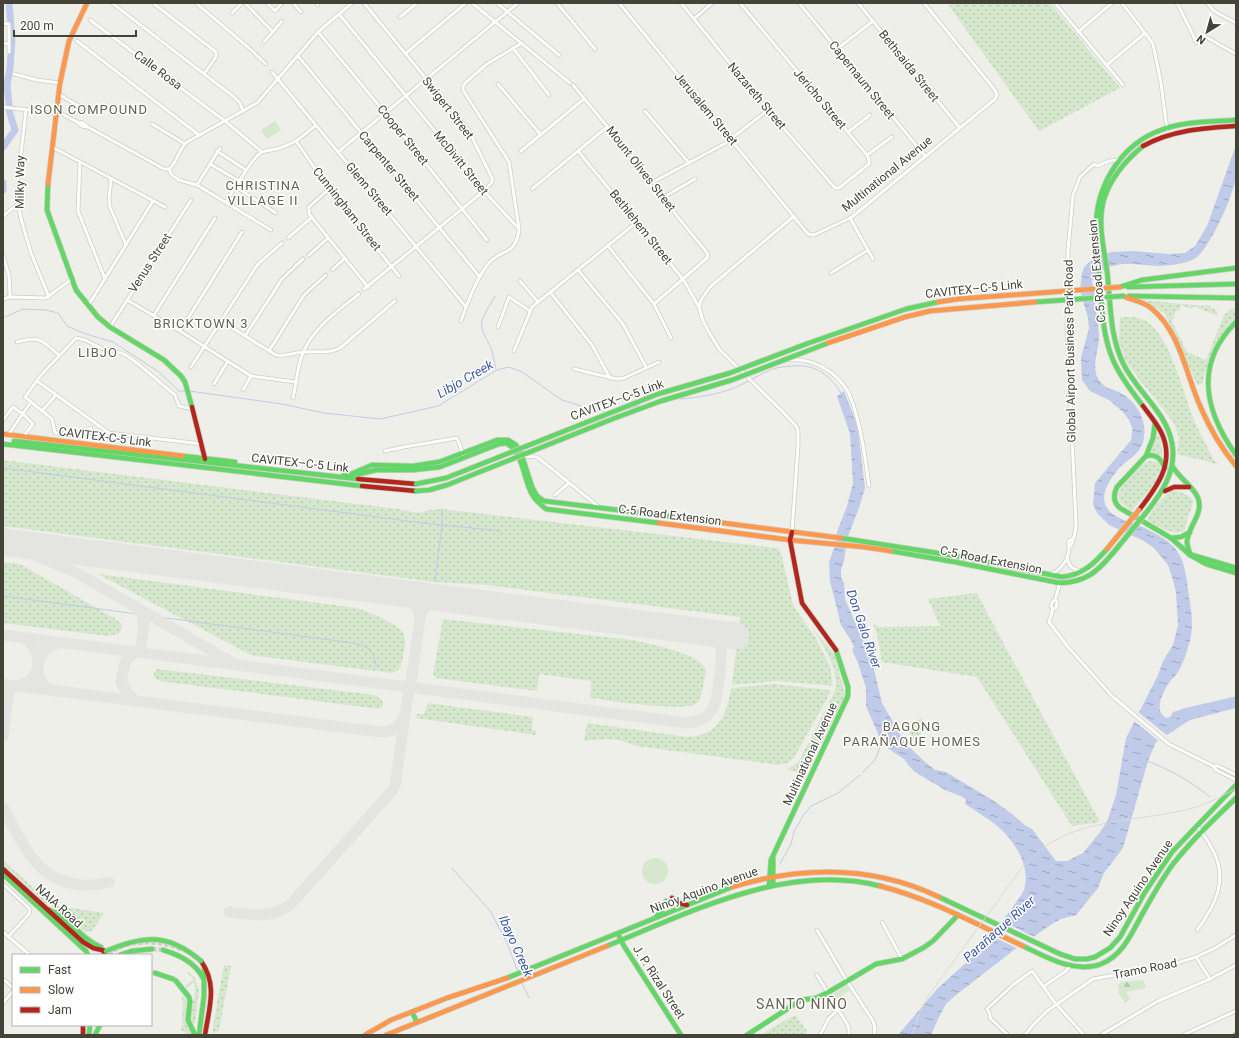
<svg xmlns="http://www.w3.org/2000/svg" width="1239" height="1038" font-family="Roboto,sans-serif">
<style>
.grass{fill:url(#grass-dots)}
.forest{fill:url(#forest-firs)}
.park{fill:url(#park-crowns)}
.garden{fill:#d5e7cd}
.water{fill:url(#water-ripples)}
.pier{fill:#efefea}
.lines{fill:none;stroke-linecap:round;stroke-linejoin:round}
.stream{stroke:#bfcbe9;stroke-width:1}
.river{stroke:#bfcbe9;stroke-width:7}
.taxiway{stroke:#e4e4e1;stroke-width:11}
.runway{stroke:#e4e4e1;stroke-width:27}
.secondary-tunnel{stroke:#cdcdc6;stroke-width:4.5;stroke-dasharray:4.5 2;stroke-linecap:butt}
.street-casing{stroke:#cdcdc8;stroke-width:4.5}
.fast-casing{stroke:#ccccc1;stroke-width:6}
.slow-casing{stroke:#ccccc1;stroke-width:6}
.jam-casing{stroke:#ccccc1;stroke-width:6}
.street{stroke:#fdfdfc;stroke-width:3}
.fast{stroke:#63d668;stroke-width:4.5}
.slow{stroke:#ff974d;stroke-width:4.5}
.jam{stroke:#b3261e;stroke-width:4.5}
.tram{stroke:#d9d9d8;stroke-width:1}
.fast-bridge-casing{stroke:#ccccc1;stroke-width:6;stroke-linecap:butt}
.slow-bridge-casing{stroke:#ccccc1;stroke-width:6;stroke-linecap:butt}
.fast-bridge{stroke:#63d668;stroke-width:4.5}
.slow-bridge{stroke:#ff974d;stroke-width:4.5}
.labels{text-anchor:middle;dominant-baseline:central;stroke-width:3;stroke-linejoin:round;paint-order:stroke}
.street-label{font-size:12px;fill:#444337;stroke:#fff}
.neighbourhood-label{font-size:13px;letter-spacing:1px;fill:#66634f;stroke:#fff}
.water-label{font-size:13px;font-style:italic;fill:#3c59a4;stroke:#fff}
.quarter-label{font-size:14px;letter-spacing:1px;fill:#66634f;stroke:#fff}
</style>
<defs>
<pattern id="grass-dots" width="8" height="8" patternUnits="userSpaceOnUse"><rect width="8" height="8" fill="#d5e7cd"/><path d="M2 2h.1M6 6h.1" fill="none" stroke="#b8c7b1" stroke-width="1.8" stroke-linecap="round"/></pattern>
<pattern id="forest-firs" width="22" height="20" patternUnits="userSpaceOnUse"><rect width="22" height="20" fill="#d5e7cd"/><path d="M5 1l3.5 6h-7zM16 11l3.5 6h-7z" fill="#b8c7b1"/></pattern>
<pattern id="park-crowns" width="20" height="18" patternUnits="userSpaceOnUse"><rect width="20" height="18" fill="#d5e7cd"/><path d="M2 6a3 3 0 1 1 6 0M12 15a3 3 0 1 1 6 0" fill="none" stroke="#b8c7b1"/></pattern>
<pattern id="water-ripples" width="26" height="14" patternUnits="userSpaceOnUse"><rect width="26" height="14" fill="#bfcbe9"/><path d="M2 4q2-2 4 0t4 0M15 11q2-2 4 0t4 0" fill="none" stroke="#9da6be"/></pattern>
</defs>
<rect width="100%" height="100%" fill="#efefea"/>
<!-- grass -->
<g class="grass">
<polygon points="953,3 1050,3 1120,88 1039,131 949,6"/>
<path d="M1143,300L1204,306L1208,305L1217,311V316L1194,306L1192,309L1181,305L1179,311L1176,310L1172,322L1187,352L1206,360L1224,315L1231,309L1236,308V319C1215,337 1209,358 1202,384L1197,385L1196,382L1165,314L1157,308Z"/>
<path d="M1120,317C1128,317 1137,316 1144,320C1170,334 1182,389 1192,415C1198,431 1207,446 1215,462L1219,464V465C1205,460 1191,458 1177,454L1179,438L1174,423L1136,375L1126,361L1119,342Z"/>
<polygon points="1157,430 1161,442 1163,457 1156,453 1149,452 1154,441"/>
<polygon points="3,460 398,509 419,513 428,510 442,509 778,548 781,553 793,605 815,637 830,666 833,686 777,681 732,685 740,617 487,585 435,582 3,526"/>
<path d="M1148,461C1182,459 1138,503 1132,511L1120,502C1119,498 1118,495 1119,492C1122,484 1140,465 1148,461Z"/>
<path d="M1172,491C1181,491 1187,494 1193,500C1192,511 1186,519 1185,530C1173,538 1159,526 1147,520C1152,509 1161,498 1172,491Z"/>
<polygon points="3,562 20,564 114,618 121,623 122,629 118,634 108,636 3,623"/>
<path d="M98,574L356,608C368,612 399,623 404,635C407,641 404,650 403,656C402,664 401,670 392,673L251,655Z"/>
<polygon points="977,593 993,624 1100,822 1072,826 977,677 882,662 877,634 873,624 880,627 940,626 928,599"/>
<path d="M443,619L633,640C648,644 701,653 706,670C704,678 703,697 697,703C686,713 608,700 590,698L591,681L539,674L537,691L436,678L433,674Z"/>
<path d="M812,628L834,653L845,693V696L806,774L787,769L796,764L800,759L835,691C840,671 823,644 812,628Z"/>
<polygon points="157,669 374,695 382,700 383,705 381,708 379,709 159,681 154,677 154,673"/>
<path d="M774,684L829,690L831,691L794,758L787,763L778,765L637,746L619,740L604,739L584,741L587,723L687,737C718,736 727,715 731,688Z"/>
<polygon points="428,703 533,717 532,730 536,731 536,735 416,718 417,714 424,714"/>
<polygon points="3,860 47,901 52,905 104,913 92,931 85,932 58,909 44,902 3,864"/>
<polygon points="224,965 231,966 219,1031 213,1033 213,1026"/>
<path d="M188,972L195,978L199,991L195,1024L191,1023C188,1009 198,997 194,982L187,988L186,986L194,979L187,973Z"/>
<path d="M184,996C188,1003 186,1008 186,1016C186,1023 189,1029 192,1035H189L181,1030V1026H183L182,1016L183,1001L181,999Z"/>
<polygon points="795,1015 807,1031 805,1035 765,1035 763,1033"/>
</g>
<!-- forest -->
<polygon class="forest" points="1143,980 1146,988 1126,992 1130,999 1125,1003 1118,992 1119,991 1118,985 1121,982"/>
<!-- park -->
<polygon class="park" points="921,718 929,728 914,739 906,729"/>
<!-- garden -->
<g class="garden">
<polygon points="275,121 281,130 267,139 261,130"/>
<circle cx="655" cy="871" r="13"/>
<polygon points="846,985 850,990 835,1000 831,995"/>
</g>
<!-- water -->
<path class="water" d="M1236,145C1236,155 1237,165 1236,175C1235,193 1209,251 1194,259C1185,264 1171,265 1161,266C1141,266 1120,259 1101,271C1097,274 1093,276 1092,282C1095,292 1095,302 1096,312C1097,321 1099,330 1099,339C1098,352 1091,369 1099,380C1104,388 1111,389 1119,392C1135,400 1147,419 1144,436C1144,441 1142,446 1139,450C1134,457 1127,461 1121,466C1113,475 1099,493 1106,506C1112,519 1133,522 1145,528C1158,535 1175,543 1181,558C1186,567 1188,591 1190,602C1192,614 1193,630 1190,641C1187,650 1183,665 1178,672C1176,675 1174,677 1172,679C1165,688 1151,711 1167,718L1178,713L1236,700V708L1190,720L1156,742L1148,761L1123,848L1104,873L1098,888L1076,915L1061,919L1052,924L1014,950L956,995L946,1004L938,1019L931,1035H898L937,989L970,959C983,955 999,927 1006,916C1012,908 1018,900 1023,892C1033,869 1014,839 996,825C986,817 975,811 965,804L966,800L963,797L945,790L915,772L909,766L904,759L889,749L883,744L878,734L866,706V688L858,663L852,650L854,647L852,642L841,625L830,581L829,562L834,548L837,532L847,506L853,483L850,434L837,396L844,391L856,422L859,438L865,488L859,508L847,539L844,561L841,570V577L844,583L845,599L872,661L882,703L905,743L924,761L935,770L946,772L994,801L1012,814L1026,826L1032,829L1056,861H1067L1083,853L1101,831L1108,819L1116,795L1126,738L1158,675L1163,661L1173,645L1178,625L1176,592L1172,577L1168,565L1154,548L1144,541L1109,525L1097,513L1093,504L1095,483L1131,440L1132,434V427L1129,420L1123,412L1109,400L1090,391L1082,380L1081,357L1087,336L1089,328L1088,318L1080,290L1082,273L1084,267L1094,258L1111,252L1133,251L1169,254L1185,253L1195,246L1207,226Z"/>
<!-- pier -->
<g class="pier">
<polygon points="1137,711 1169,737 1160,742 1133,720"/>
<polygon points="1002,921 1036,938 1019,949 991,936"/>
</g>
<g class="lines">
<!-- stream -->
<g class="stream">
<path d="M495,296C491,304 486,310 483,318C478,328 487,339 491,348C493,354 494,362 496,369"/>
<polyline points="3,318 23,309 46,310 58,313 67,326 86,334 113,342 159,372 179,391 186,391"/>
<polyline points="189,391 282,404 324,413 380,419 438,406 497,370 509,367 522,372 562,400 597,411 604,411"/>
<path d="M680,399C700,397 715,395 734,388C747,383 759,374 773,369C778,367 785,367 791,366C815,364 828,373 841,393"/>
<polyline points="627,409 639,406"/>
<polyline points="3,468 423,523 501,531"/>
<polyline points="435,582 442,525 442,509"/>
<path d="M3,596L353,643C368,646 374,650 376,666"/>
<path d="M1147,761C1169,769 1192,782 1210,797"/>
<polyline points="863,772 875,760 882,743"/>
<polyline points="780,864 791,844 794,832 803,816 811,806 838,793 860,775"/>
<polyline points="452,868 491,912 507,943 518,972"/>
<polyline points="522,983 529,998"/>
</g>
<!-- river -->
<g class="river">
<polyline points="3,147 15,130 10,114 7,85 10,68 12,40 9,3"/>
<polyline points="3,183 3,190"/>
<polyline points="1175,715 1184,712 1236,700"/>
</g>
<!-- taxiway -->
<g class="taxiway">
<polyline points="3,545 32,554 75,572 233,663"/>
<path d="M420,619C424,604 428,599 443,598"/>
<path d="M3,635L688,723C698,722 706,719 712,710C718,700 724,653 719,643C715,636 706,633 698,631"/>
<path d="M3,684L380,732C392,732 398,728 403,718"/>
<path d="M54,691C29,682 34,648 59,643"/>
<path d="M8,701C8,697 8,693 11,690C16,685 23,685 29,681C44,669 39,648 24,638"/>
<polyline points="136,701 127,693 121,682 125,662 131,655 138,651 141,647 144,623 142,614 136,607"/>
<polyline points="3,737 8,696"/>
<path d="M3,807C13,825 21,845 34,860C52,883 82,890 109,882"/>
<path d="M229,912C251,915 271,919 290,905L391,792L395,786L406,707L412,675L420,619L418,610L414,602L406,596L392,592"/>
</g>
<!-- runway -->
<polyline class="runway" points="3,542 736,636"/>
<!-- secondary-tunnel -->
<g class="secondary-tunnel">
<polyline points="152,949 163,950"/>
<path d="M109,955C123,938 165,940 182,950"/>
</g>
<defs>
<g id="street">
<polyline points="112,3 234,97 240,103 243,111"/>
<polyline points="153,3 216,52 216,57 204,74"/>
<polyline points="196,3 249,48 266,64"/>
<polyline points="245,3 273,32"/>
<polyline points="267,3 275,11 282,3"/>
<polyline points="293,3 301,12"/>
<polyline points="317,3 318,5"/>
<polyline points="364,3 469,131 492,178 492,182 484,191 364,289"/>
<polyline points="472,3 570,83"/>
<polyline points="497,3 559,55"/>
<polyline points="557,3 595,49"/>
<polyline points="619,3 808,234 814,235 852,217 995,99 997,95 995,90 924,3"/>
<polyline points="681,3 768,110 835,188 839,188 869,164 869,160 867,155 740,3"/>
<polyline points="799,3 925,156"/>
<polyline points="858,3 960,128"/>
<polyline points="1055,3 1123,85"/>
<polyline points="1122,3 1145,33"/>
<polyline points="1177,3 1197,43"/>
<polyline points="1207,3 1214,11 1236,23"/>
<polyline points="232,13 242,3"/>
<polyline points="339,14 484,191 519,229"/>
<polyline points="400,17 417,3"/>
<polyline points="694,19 712,3"/>
<polyline points="90,20 225,121 262,152"/>
<polyline points="3,23 9,24 9,52"/>
<polyline points="318,32 386,114 487,240"/>
<polyline points="1078,32 1112,3"/>
<polyline points="77,41 199,135"/>
<polyline points="1195,41 1206,37 1236,54"/>
<polyline points="264,42 282,21"/>
<polyline points="3,43 9,44"/>
<polyline points="513,48 549,95"/>
<polyline points="837,49 873,21"/>
<polyline points="406,53 466,3"/>
<polyline points="298,56 480,277"/>
<polyline points="1107,65 1145,33 1153,44 1161,83 1167,129"/>
<polyline points="272,72 466,307"/>
<polyline points="14,74 37,80 60,83"/>
<polyline points="498,84 541,135"/>
<polyline points="573,85 653,182 677,216 708,254 707,258 654,304"/>
<polyline points="58,94 89,112"/>
<path d="M3,107L62,114L77,122L83,123L88,127L164,169H169C177,163 178,150 187,142L257,103L318,32L352,3"/>
<polyline points="26,110 19,171 18,204 21,219 31,253 49,297"/>
<polyline points="645,111 689,163"/>
<polyline points="77,122 82,126 87,127"/>
<polyline points="152,124 185,144"/>
<polyline points="848,132 870,115"/>
<polyline points="296,141 329,189 399,276"/>
<polyline points="52,147 165,207"/>
<polyline points="217,151 246,170"/>
<polyline points="521,151 584,99"/>
<polyline points="578,151 683,279 699,307"/>
<polyline points="338,152 518,3"/>
<polyline points="867,155 892,137"/>
<polyline points="80,162 78,211 105,279"/>
<polyline points="210,164 239,181"/>
<polyline points="169,169 172,175 179,180 197,185 271,230"/>
<polyline points="111,179 109,198 110,207 126,245"/>
<polyline points="653,182 724,144 768,110"/>
<polyline points="197,185 220,148"/>
<polyline points="236,187 276,213"/>
<polyline points="329,189 309,207 309,214 368,287"/>
<polyline points="532,189 607,127"/>
<polyline points="664,197 695,179"/>
<path d="M226,202C232,193 254,154 262,152C267,150 274,150 280,148C295,144 304,135 316,125"/>
<polyline points="3,216 18,204"/>
<polyline points="850,218 873,259"/>
<polyline points="288,238 312,217"/>
<polyline points="608,246 654,304 671,338"/>
<polyline points="3,255 9,276 10,297"/>
<polyline points="309,255 328,238"/>
<polyline points="332,270 345,258"/>
<polyline points="578,270 623,324 646,367"/>
<polyline points="831,273 868,250"/>
<polyline points="520,281 538,302"/>
<polyline points="550,292 592,345 610,378"/>
<polyline points="3,299 10,297 46,298 72,279"/>
<polyline points="127,300 180,331 251,376 296,382"/>
<polyline points="88,306 153,201"/>
<polyline points="154,315 215,218"/>
<path d="M221,321L276,355C286,357 295,352 305,352C318,351 328,354 340,348L395,301"/>
<path d="M461,321C468,302 475,281 488,264C501,248 516,257 519,229L509,162L463,90V87L465,83L487,64L522,43"/>
<polyline points="110,327 191,200"/>
<polyline points="498,327 509,297 530,311"/>
<polyline points="180,331 242,232"/>
<polyline points="245,336 282,279 303,259"/>
<path d="M17,342C40,335 42,341 59,355"/>
<polyline points="269,351 304,295 326,275"/>
<polyline points="514,351 532,307 637,222"/>
<path d="M790,360C813,358 835,371 847,390C850,394 851,400 853,404C862,432 865,457 869,486"/>
<polyline points="191,367 258,264 282,243"/>
<polyline points="574,369 617,379 624,378 659,362"/>
<polyline points="37,381 109,433 202,444"/>
<polyline points="214,384 228,361"/>
<polyline points="243,390 251,376"/>
<path d="M293,398C296,385 297,371 301,358C310,330 337,311 359,294"/>
<polyline points="42,411 56,395"/>
<polyline points="3,420 13,407 23,414 33,424 23,437"/>
<polyline points="91,428 88,429 83,436 55,433 52,419 25,397 41,375 76,338 85,340 103,349 113,350 126,355 137,363 175,395 179,406 193,409"/>
<polyline points="8,435 31,402"/>
<polyline points="385,451 404,447 457,438 463,454"/>
<polyline points="524,456 537,457 541,460 599,507"/>
<polyline points="555,495 569,483"/>
<polyline points="792,532 798,446 798,430 796,426 784,413 720,350 710,334 703,321 699,307 701,300 710,287 794,216"/>
<path d="M1069,546H1071C1073,541 1076,530 1076,525L1067,326L1068,250L1073,195L1080,177L1094,164L1097,166L1109,161L1118,160"/>
<path d="M1067,557C1068,566 1073,570 1081,571"/>
<path d="M1051,574C1061,570 1069,559 1069,548C1069,545 1068,543 1069,541L1072,539"/>
<polyline points="1055,600 1057,602 1056,608 1053,609 1049,622 1068,647 1112,696 1169,744 1213,766 1218,766 1236,775"/>
<polyline points="1053,609 1051,606 1053,601 1055,600 1060,583"/>
<polyline points="1213,766 1216,770 1236,780"/>
<path d="M1197,826C1202,833 1207,839 1211,847C1229,877 1217,904 1197,930"/>
<polyline points="3,884 28,907 30,910 29,914 8,937"/>
<polyline points="882,922 902,959"/>
<polyline points="817,930 847,981 873,1021 875,1028 874,1035"/>
<polyline points="3,932 30,955"/>
<polyline points="1196,957 1210,979"/>
<polyline points="817,975 847,1024 849,1029 849,1035"/>
<polyline points="3,979 13,988"/>
<polyline points="1043,987 1066,971 1070,966"/>
<polyline points="3,1003 13,991"/>
<polyline points="820,1035 829,1018 838,1010"/>
<polyline points="1008,1035 990,1018 990,1014 987,1009 1014,984 1032,971 1056,1004 1084,1035"/>
<polyline points="1025,1035 1034,1024 1047,1011 1093,979 1171,965 1196,957 1215,948 1236,935"/>
<polyline points="1101,1035 1158,1001 1210,979 1236,965"/>
<polyline points="1183,1035 1236,1011"/>
</g>
<g id="fast">
<path d="M1143,146C1126,160 1111,177 1104,199C1097,223 1104,247 1107,271C1111,302 1109,334 1123,363C1136,391 1166,411 1172,443C1177,471 1162,493 1145,514"/>
<polyline points="48,184 47,210 76,290 98,317 110,327 164,360 181,376 185,382 192,407"/>
<polyline points="1120,287 1142,280 1236,268"/>
<polyline points="1128,287 1236,284"/>
<polyline points="1129,296 1236,298"/>
<path d="M1236,322C1194,364 1204,410 1236,455"/>
<path d="M1143,406C1131,390 1118,374 1111,355C1101,328 1102,299 1099,271C1097,255 1095,239 1096,223C1098,183 1122,144 1161,130C1185,121 1211,122 1236,120"/>
<path d="M1155,423L1153,438L1146,456L1117,487C1113,495 1113,502 1120,508L1171,538L1190,555"/>
<polyline points="14,441 358,479"/>
<polyline points="3,444 362,486"/>
<polyline points="183,456 235,462"/>
<path d="M1146,456C1156,453 1161,459 1165,468"/>
<path d="M1173,467C1179,478 1194,487 1198,498C1204,514 1188,526 1187,542C1187,546 1189,550 1190,554"/>
<path d="M344,474H359L376,470H413L440,467L499,444L506,443C524,452 523,480 533,496C536,501 541,505 546,509L659,523"/>
<polyline points="351,474 372,465 413,466 439,462 497,440 508,440 516,445 521,453 532,487 537,496 544,501 692,519"/>
<path d="M841,538L956,556L1062,577C1082,575 1094,564 1107,549"/>
<polyline points="1171,538 1181,537 1190,532"/>
<path d="M891,551L955,562L1060,583C1086,582 1097,572 1113,553"/>
<polyline points="1190,555 1206,564 1236,573"/>
<polyline points="1192,555 1236,568"/>
<polyline points="773,858 773,885"/>
<polyline points="3,874 86,951 88,955"/>
<polyline points="769,886 771,860 848,696 848,687 836,650"/>
<polyline points="939,897 1060,954 1075,959 1087,959 1095,957 1110,948 1120,937 1145,892 1172,852 1236,785"/>
<path d="M48,909C69,917 80,939 101,947"/>
<polyline points="656,917 662,910 666,901"/>
<polyline points="618,934 624,946 681,1035"/>
<path d="M607,946C691,912 787,862 880,886"/>
<path d="M1023,946C1046,957 1075,974 1101,964C1124,955 1133,930 1144,911C1153,895 1162,879 1173,864C1192,840 1214,819 1236,798"/>
<path d="M163,950C179,955 195,962 203,978"/>
<polyline points="120,955 132,951 152,949"/>
<polyline points="155,973 173,979"/>
<polyline points="507,978 732,887"/>
<polyline points="176,981 189,997 190,1001 188,1020 195,1035"/>
<polyline points="412,1012 417,1022"/>
<polyline points="89,1035 90,1025"/>
<polyline points="95,1035 100,1025"/>
<polyline points="199,1035 204,996 204,969"/>
<polyline points="747,1035 801,1000 816,998 827,993 876,964 902,959 923,948 933,941 958,915"/>
<polyline points="1235,1035 1236,1035"/>
</g>
<g id="slow">
<polyline points="48,184 60,83 69,41 87,3"/>
<path d="M1123,296C1132,300 1144,302 1151,308C1181,332 1186,376 1201,408C1210,429 1222,449 1236,466"/>
<polyline points="3,434 183,456"/>
<polyline points="692,519 841,538"/>
<polyline points="659,523 790,540 864,547 891,551"/>
<path d="M880,886C931,899 976,924 1023,946"/>
<path d="M732,887C802,866 872,865 939,897"/>
<polyline points="365,1035 391,1020 447,998 507,978"/>
<polyline points="386,1035 607,946"/>
</g>
<g id="jam">
<path d="M1143,146C1172,130 1204,128 1236,126"/>
<polyline points="192,407 205,459"/>
<polyline points="358,479 416,484"/>
<polyline points="362,486 416,491"/>
<polyline points="1165,491 1174,487 1189,487"/>
<path d="M1139,510C1157,487 1176,462 1161,432C1156,422 1149,414 1143,406"/>
<polyline points="792,532 790,540 802,603 836,650"/>
<polyline points="3,869 83,942 93,948 106,951 103,955"/>
<polyline points="672,898 679,903 687,905"/>
<path d="M201,961C218,985 209,1008 205,1035"/>
<polyline points="83,1025 83,1035"/>
</g>
</defs>
<!-- street casing -->
<use href="#street" class="street-casing"/>
<!-- fast casing -->
<use href="#fast" class="fast-casing"/>
<!-- slow casing -->
<use href="#slow" class="slow-casing"/>
<!-- jam casing -->
<use href="#jam" class="jam-casing"/>
<!-- street -->
<use href="#street" class="street"/>
<!-- fast -->
<use href="#fast" class="fast"/>
<!-- slow -->
<use href="#slow" class="slow"/>
<!-- jam -->
<use href="#jam" class="jam"/>
<!-- tram -->
<path class="tram" d="M912,1035L920,1011L929,995L1021,869C1064,816 1129,824 1189,809C1206,805 1221,797 1236,788"/>
<defs>
<g id="fast-bridge">
<polyline points="1035,302 1123,296"/>
<polyline points="416,484 446,478 658,394 730,373 806,344 906,309 938,302"/>
<polyline points="416,491 429,490 447,485 615,418 661,401 732,380 828,343"/>
<polyline points="1113,553 1145,514"/>
<path d="M106,951C144,935 168,933 201,961"/>
</g>
<g id="slow-bridge">
<polyline points="938,302 958,299 1120,287"/>
<polyline points="828,343 905,317 930,311 1035,302"/>
<polyline points="1107,549 1139,510"/>
</g>
</defs>
<!-- fast-bridge casing -->
<use href="#fast-bridge" class="fast-bridge-casing"/>
<!-- slow-bridge casing -->
<use href="#slow-bridge" class="slow-bridge-casing"/>
<!-- fast-bridge -->
<use href="#fast-bridge" class="fast-bridge"/>
<!-- slow-bridge -->
<use href="#slow-bridge" class="slow-bridge"/>
</g>
<g class="labels">
<!-- street labels -->
<g class="street-label">
<text transform="translate(909 66) rotate(51)">Bethsaida Street</text>
<text transform="translate(158 70) rotate(37)">Calle Rosa</text>
<text transform="translate(862 80) rotate(51)">Capernaum Street</text>
<text transform="translate(757 96) rotate(50)">Nazareth Street</text>
<text transform="translate(820 99) rotate(50)">Jericho Street</text>
<text transform="translate(448 108) rotate(52)">Swigert Street</text>
<text transform="translate(706 109) rotate(50)">Jerusalem Street</text>
<text transform="translate(403 135) rotate(51)">Cooper Street</text>
<text transform="translate(461 163) rotate(51)">McDivitt Street</text>
<text transform="translate(389 166) rotate(50)">Carpenter Street</text>
<text transform="translate(641 169) rotate(52)">Mount Olives Street</text>
<text transform="translate(887 174) rotate(-39)">Multinational Avenue</text>
<text transform="translate(20 182) rotate(-89)">Milky Way</text>
<text transform="translate(369 189) rotate(50)">Glenn Street</text>
<text transform="translate(347 209) rotate(52)">Cunningham Street</text>
<text transform="translate(641 227) rotate(51)">Bethlehem Street</text>
<text transform="translate(150 263) rotate(-57)">Venus Street</text>
<text transform="translate(1097 271) rotate(-95)">C-5 Road Extension</text>
<text transform="translate(974 289) rotate(-6)">CAVITEX–C-5 Link</text>
<text transform="translate(1070 351) rotate(-91)">Global Airport Business Park Road</text>
<text transform="translate(617 400) rotate(-20)">CAVITEX–C-5 Link</text>
<text transform="translate(105 437) rotate(7)">CAVITEX-C-5 Link</text>
<text transform="translate(300 463) rotate(6)">CAVITEX–C-5 Link</text>
<text transform="translate(670 515) rotate(7)">C-5 Road Extension</text>
<text transform="translate(991 560) rotate(11)">C-5 Road Extension</text>
<text transform="translate(810 754) rotate(-65)">Multinational Avenue</text>
<text transform="translate(1138 888) rotate(-56)">Ninoy Aquino Avenue</text>
<text transform="translate(704 890) rotate(-20)">Ninoy Aquino Avenue</text>
<text transform="translate(59 906) rotate(42)">NAIA Road</text>
<text transform="translate(1145 969) rotate(-11)">Tramo Road</text>
<text transform="translate(659 982) rotate(57)">J. P. Rizal Street</text>
</g>
<!-- neighbourhood labels -->
<g class="neighbourhood-label">
<text x="89" y="109">ISON COMPOUND</text>
<text x="263" y="185">CHRISTINA<tspan x="263" dy="15">VILLAGE II</tspan></text>
<text x="201" y="323">BRICKTOWN 3</text>
<text x="98" y="352">LIBJO</text>
<text x="912" y="726">BAGONG<tspan x="912" dy="15">PARAÑAQUE HOMES</tspan></text>
</g>
<!-- water labels -->
<g class="water-label">
<text transform="translate(465 379) rotate(-30)">Libjo Creek</text>
<text transform="translate(864 629) rotate(71)">Don Galo River</text>
<text transform="translate(999 929) rotate(-42)">Parañaque River</text>
<text transform="translate(516 946) rotate(66)">Ibayo Creek</text>
</g>
<!-- quarter labels -->
<g class="quarter-label">
<text x="802" y="1004">SANTO NIÑO</text>
</g>
</g>
<!-- border -->
<rect width="1239" height="1038" fill="none" stroke="#444337" stroke-width="8"/>
<!-- legend -->
<rect x="12" y="954" width="140" height="72" fill="#ffffff" stroke="#b4b4af"/>
<rect x="20" y="967" width="20" height="6" fill="#63d668" stroke="#b4b4af"/>
<text x="48" y="974" font-size="12" fill="#444337">Fast</text>
<rect x="20" y="987" width="20" height="6" fill="#ff974d" stroke="#b4b4af"/>
<text x="48" y="994" font-size="12" fill="#444337">Slow</text>
<rect x="20" y="1007" width="20" height="6" fill="#b3261e" stroke="#b4b4af"/>
<text x="48" y="1014" font-size="12" fill="#444337">Jam</text>
<!-- north arrow -->
<g transform="translate(1207 32) rotate(217)" stroke="#ffffff" stroke-width="3" paint-order="stroke">
<path d="M0-3L7 15L0 10L-7 15Z" fill="#444337"/>
<text y="-6" font-size="11" font-weight="bold" text-anchor="middle" fill="#444337">N</text>
</g>
<!-- scale -->
<path d="M14 30v6h122v-6" fill="none" stroke="#444337" stroke-width="2"/>
<text x="20" y="30" font-size="12" fill="#444337" stroke="#ffffff" stroke-width="3" paint-order="stroke">200 m</text>
</svg>
